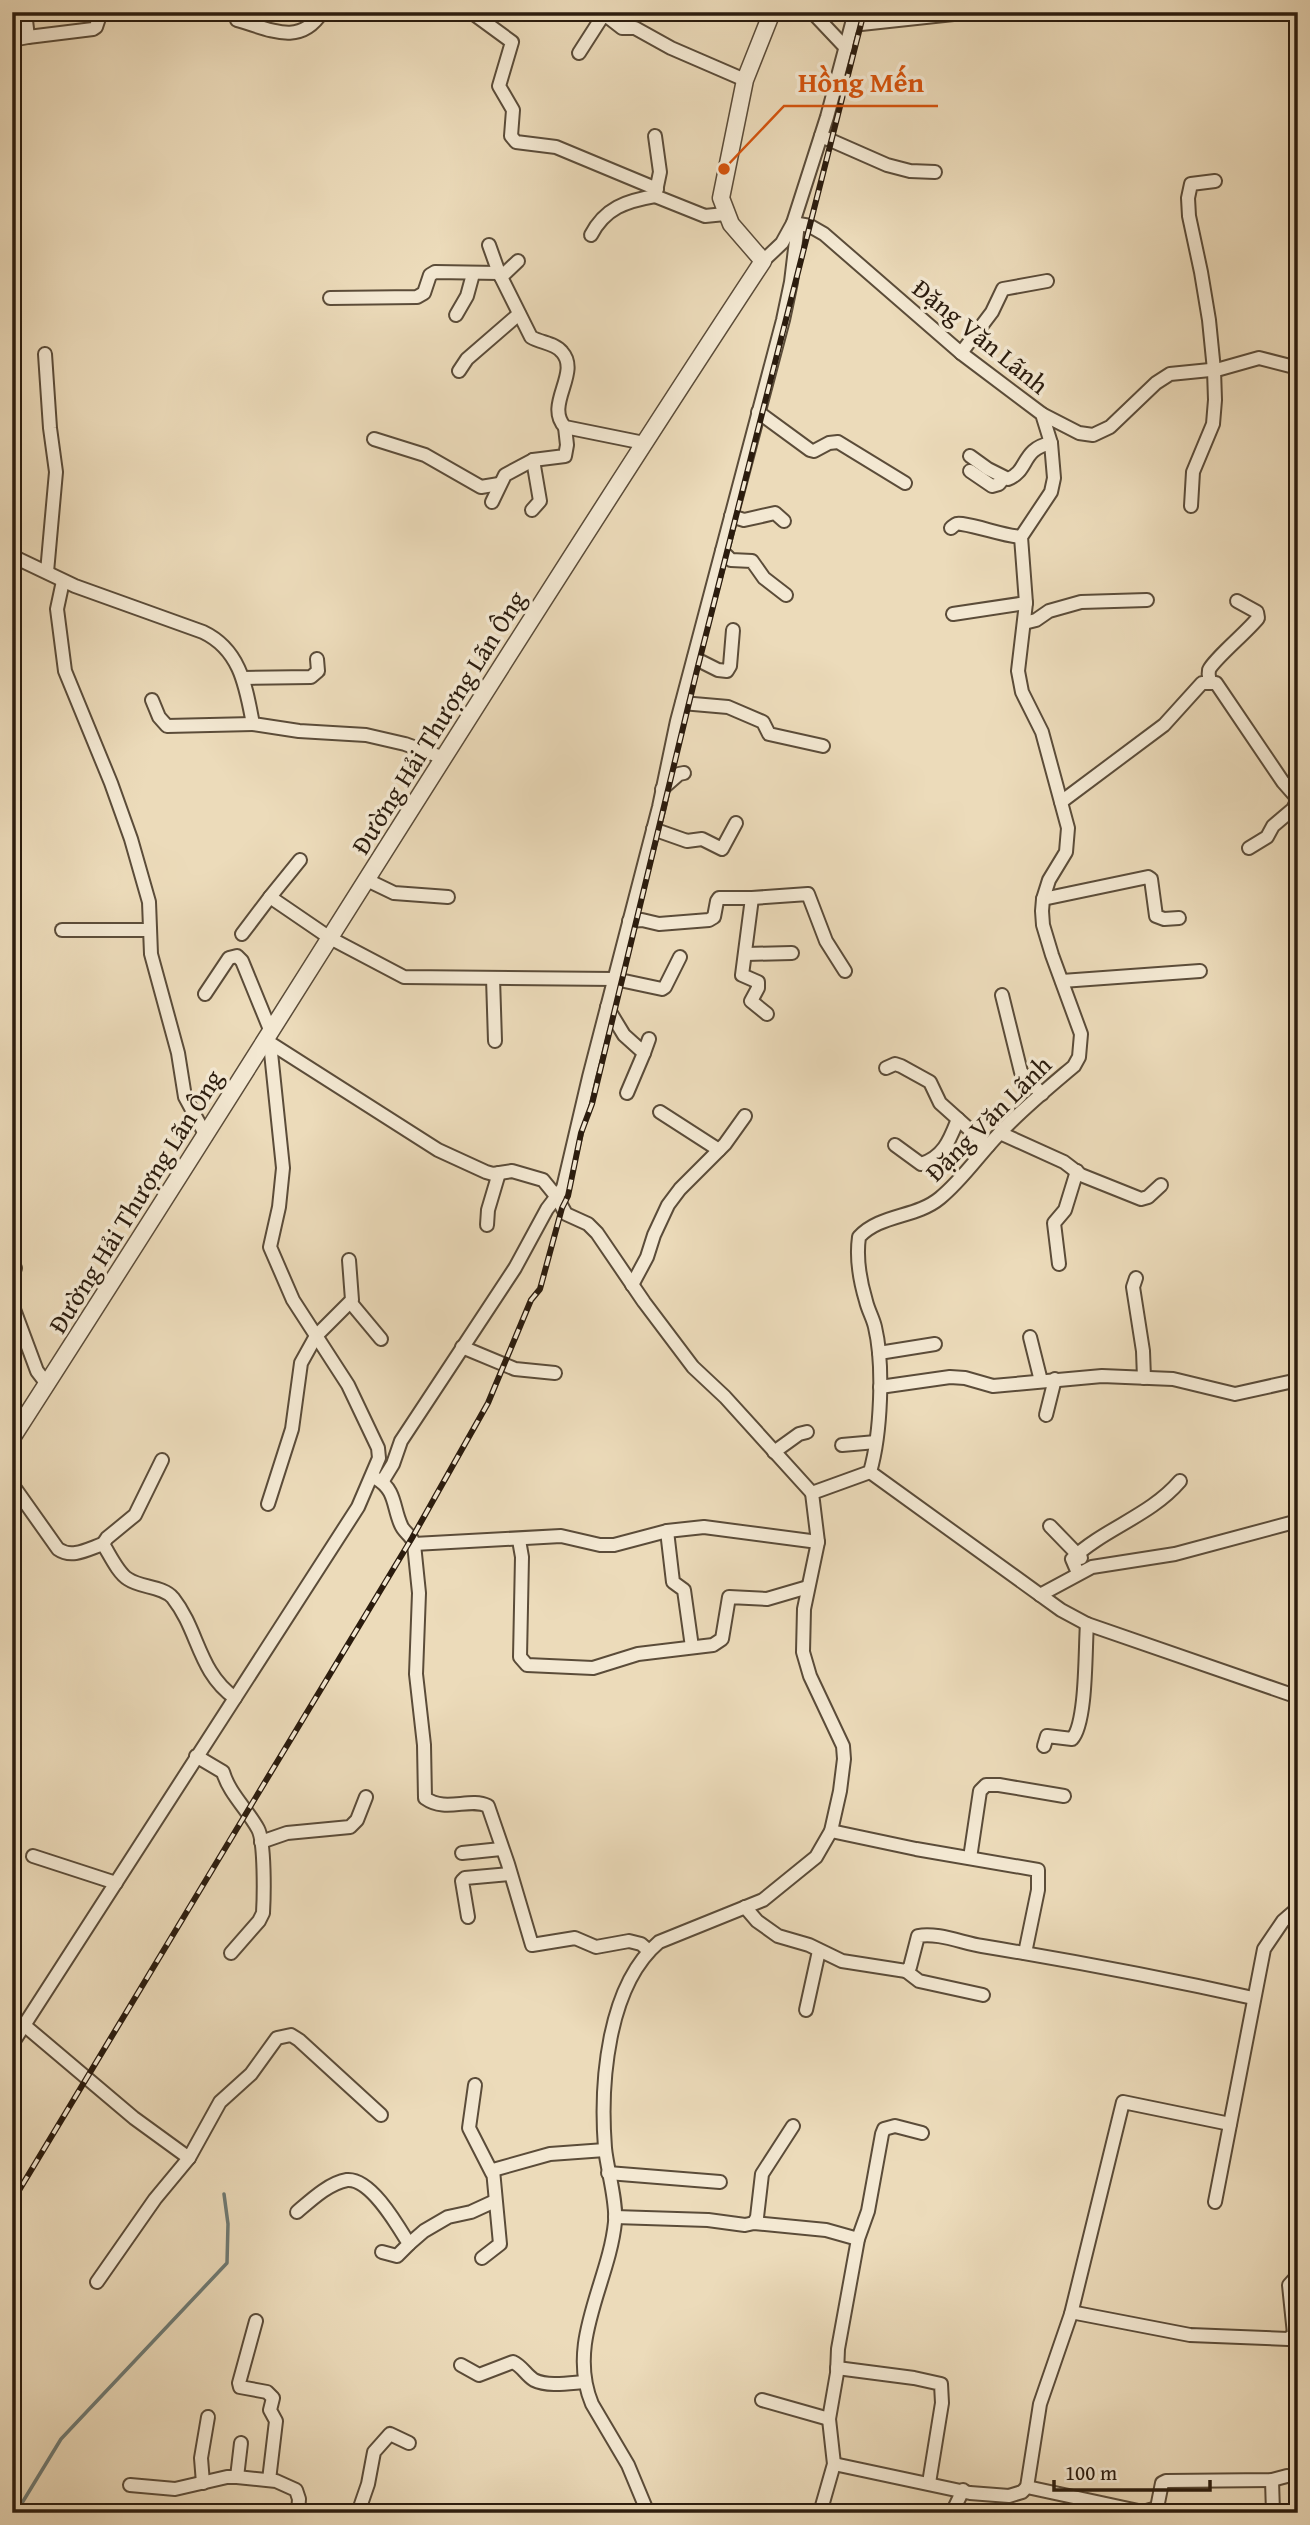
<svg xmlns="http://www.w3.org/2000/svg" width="1310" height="2525" font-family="'Gentium Book Plus',serif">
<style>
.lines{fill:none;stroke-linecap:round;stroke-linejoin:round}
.stream{stroke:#6e7a74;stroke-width:3.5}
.minor-casing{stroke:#5b4c39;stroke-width:16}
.tertiary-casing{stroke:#5b4c39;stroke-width:19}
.minor{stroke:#f3e8d2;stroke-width:12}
.tertiary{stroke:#f3e8d2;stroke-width:16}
.rail-casing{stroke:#2b1c0e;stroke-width:6}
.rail{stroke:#f3e8d2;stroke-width:3.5;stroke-dasharray:10;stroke-linecap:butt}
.labels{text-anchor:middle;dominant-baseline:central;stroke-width:7;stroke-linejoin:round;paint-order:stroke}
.street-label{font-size:26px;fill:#2b1c0e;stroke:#f3e8d2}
.leader{fill:none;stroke:#d5530c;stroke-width:2.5}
.callout-dot{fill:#d5530c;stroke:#f3e8d2;stroke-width:2.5}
.callout-label{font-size:28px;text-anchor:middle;font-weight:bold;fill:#d5530c;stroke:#f3e8d2;stroke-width:7;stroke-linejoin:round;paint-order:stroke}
</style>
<rect width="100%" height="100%" fill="#ecdbba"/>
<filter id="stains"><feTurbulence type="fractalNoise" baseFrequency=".00286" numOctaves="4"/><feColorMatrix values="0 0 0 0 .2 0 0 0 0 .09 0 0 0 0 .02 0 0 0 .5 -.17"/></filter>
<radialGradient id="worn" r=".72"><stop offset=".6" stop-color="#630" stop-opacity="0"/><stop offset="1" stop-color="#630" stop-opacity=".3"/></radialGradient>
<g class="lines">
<!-- stream -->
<polyline class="stream" points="20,2513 22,2503 61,2439 227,2263 228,2224 224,2194"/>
<defs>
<g id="minor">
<polyline points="471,12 512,42 499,86 513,110 511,136 516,142 556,147 657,189"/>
<polyline points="812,12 846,48"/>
<path d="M237,20C269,29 300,47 322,12"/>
<polyline points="852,25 972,12"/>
<polyline points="28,37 93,29 96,27 101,12"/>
<polyline points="12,40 28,37 25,12"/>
<polyline points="579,53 604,14 622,28 635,28 671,48 745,80"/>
<polyline points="655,136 660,172 655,196 705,216 725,214"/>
<polyline points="821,136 887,165 910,171 935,172"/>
<path d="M591,235C605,208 626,201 655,196"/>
<polyline points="489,245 499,273"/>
<polyline points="763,261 782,243 793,223 827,117 855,12"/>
<polyline points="501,277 518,261"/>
<path d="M330,298L417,297L424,293L430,275L435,272L499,273L531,337C541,343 555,343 562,352C581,373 544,405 565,427L644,443"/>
<polyline points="456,315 467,296 473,274"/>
<polyline points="961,353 992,312 1003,289 1047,281"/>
<polyline points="45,354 50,428 56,472 47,572"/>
<polyline points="459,371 467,359 519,314"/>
<polyline points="758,412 810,450 814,451 829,443 838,442 905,483"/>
<polyline points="1042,414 1079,433 1093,435 1110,427 1156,383 1170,374 1220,369 1259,358 1298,368"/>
<polyline points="374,439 425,455 481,487 499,484"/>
<path d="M970,456L988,469L1008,479C1029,471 1021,449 1051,443"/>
<polyline points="970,471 992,486 999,484 1004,478"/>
<polyline points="492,502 505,475 533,460 565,456 567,445 565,427"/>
<polyline points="1191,506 1193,472 1213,424 1215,400 1214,370 1209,320 1201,272 1189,216 1188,198 1191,184 1215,181"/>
<polyline points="532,510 540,501 533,460"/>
<polyline points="731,516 744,520 775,513 784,521"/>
<path d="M951,528C956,524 956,523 962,524C982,527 1001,535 1021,537"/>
<polyline points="722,551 731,560 752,561 764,578 786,595"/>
<path d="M12,556L75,586L203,632C241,650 246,688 253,724L299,731L366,735L405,744L444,758"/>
<polyline points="63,581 57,609 65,671 111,783 131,839 149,902 151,954 178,1053 185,1097 206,1136"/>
<polyline points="953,614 1026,603"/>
<polyline points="1024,623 1036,620 1049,611 1081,602 1147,600"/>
<polyline points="694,658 718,670 727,671 730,666 733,630"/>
<polyline points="244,678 311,677 318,671 317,659"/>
<path d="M1210,682C1209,676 1208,675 1209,670C1213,660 1248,631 1258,618L1257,612L1237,601"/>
<polyline points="152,700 159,717 167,726 253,724"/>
<polyline points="682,703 728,707 763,722 769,734 823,746"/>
<polyline points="662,789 679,774 684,773"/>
<polyline points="1061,802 1164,725 1202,683 1216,683 1283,782 1298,799"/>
<polyline points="653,829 687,841 702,839 722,849 736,823"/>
<polyline points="1249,848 1267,837 1273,826 1293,809 1298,799"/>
<polyline points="300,860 270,897 330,938 404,977 615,979 662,989 665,987 680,957"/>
<polyline points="367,880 394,893 448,897"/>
<polyline points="752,898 808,894 826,941 845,971"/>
<polyline points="1043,899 1148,877 1151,879 1156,916 1164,919 1179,918"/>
<polyline points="629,921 642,920 659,924 709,920 714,917 717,901 719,898 752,898 742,975 758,982 758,988 751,1001 767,1014"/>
<polyline points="62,930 150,930"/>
<polyline points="242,934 270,897"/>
<polyline points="746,954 792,953"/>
<polyline points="493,978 495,1041"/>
<polyline points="1062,981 1200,971"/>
<polyline points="205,994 229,958 237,956 242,961 271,1032"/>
<polyline points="1002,995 1021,1072 1042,1094"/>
<polyline points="607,1007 624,1035 644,1053 649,1039"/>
<polyline points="267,1041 438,1150 486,1172 493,1174 512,1171 543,1180 556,1196 566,1214 588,1224 597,1233 644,1302 693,1367 725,1397 812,1493"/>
<polyline points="886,1068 895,1064 901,1066 930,1082 940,1103 988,1146"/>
<polyline points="627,1093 644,1053"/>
<polyline points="660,1112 719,1150"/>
<polyline points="1000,1133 1064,1162 1081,1175 1141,1199 1148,1197 1161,1185"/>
<path d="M895,1145L921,1164C944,1157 950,1139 958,1119"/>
<polyline points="487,1225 488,1210 499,1173"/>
<polyline points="1059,1264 1054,1223 1065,1210 1077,1171"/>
<polyline points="12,1277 15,1268"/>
<polyline points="1136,1278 1133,1287 1143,1351 1144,1378"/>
<polyline points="632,1285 647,1257 654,1235 668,1205 680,1189 725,1144 745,1116"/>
<polyline points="351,1303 381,1339"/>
<polyline points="12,1304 37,1371 47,1384"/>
<polyline points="1030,1337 1041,1381"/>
<polyline points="462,1347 515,1369 555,1373"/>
<polyline points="879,1353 935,1344"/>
<polyline points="880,1387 950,1377 965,1378 993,1386 1102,1376 1173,1379 1235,1394 1298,1380"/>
<polyline points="1046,1415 1055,1379"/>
<polyline points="842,1445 876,1442"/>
<polyline points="774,1452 799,1434 807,1432"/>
<path d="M162,1460L135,1515L107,1538L103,1544C110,1555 118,1573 128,1579C141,1588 163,1586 173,1598C199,1631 198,1672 235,1698"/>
<polyline points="870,1472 1061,1610 1087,1624 1298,1697"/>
<path d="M377,1479C396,1490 393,1508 401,1525C404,1533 412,1535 414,1544L419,1593L416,1674L424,1745L425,1798C446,1813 469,1797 488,1806L508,1864L532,1945L575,1938L596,1947L629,1941L641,1944L649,1951"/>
<polyline points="382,1482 393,1464 401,1441 515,1268 547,1209 563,1188 589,1077 659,807 677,721 783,320 791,282 798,224"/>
<path d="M12,1484L58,1549C72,1559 88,1549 103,1544"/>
<polyline points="268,1504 292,1429 301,1363 316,1336 352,1300 349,1260"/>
<polyline points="1050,1526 1081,1558"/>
<polyline points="667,1531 673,1582 684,1590 692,1647"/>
<polyline points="519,1540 522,1557 520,1657 527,1665 593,1668 638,1654 713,1645 722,1639 729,1597 767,1599 808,1587"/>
<polyline points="414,1544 561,1536 600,1545 614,1545 667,1531 704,1527 818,1542"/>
<path d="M1078,1573L1072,1559C1105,1528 1150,1516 1180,1481"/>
<polyline points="1040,1595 1092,1567 1175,1554 1298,1521"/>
<path d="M1044,1746L1047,1736L1072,1739C1087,1723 1085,1648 1087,1624"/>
<path d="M196,1756L223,1772C229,1793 247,1809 258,1829C265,1842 264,1896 263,1913L259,1921L231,1953"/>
<polyline points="831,1831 916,1849 1038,1870 1038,1890 1025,1953"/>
<polyline points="261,1842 287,1833 350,1827 357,1820 366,1797"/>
<polyline points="462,1853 501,1849"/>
<polyline points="33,1856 116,1883"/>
<polyline points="970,1858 980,1791 986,1785 999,1785 1064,1796"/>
<path d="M745,1907L757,1921L778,1936L809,1945L842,1961L906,1971L910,1967L918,1936C937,1932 963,1943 982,1946C1073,1961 1163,1978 1253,1998"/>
<polyline points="468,1917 462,1881 465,1878 510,1874"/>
<polyline points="906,1971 919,1981 983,1995"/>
<polyline points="806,2010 819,1951"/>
<polyline points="24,2025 134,2118 189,2158"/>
<polyline points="12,2044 358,1507 379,1458 378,1448 348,1385 293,1300 270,1247 279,1207 283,1168 270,1043"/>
<polyline points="475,2085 469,2128 492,2173"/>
<polyline points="608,2173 720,2182"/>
<polyline points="1215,2202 1264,1949 1283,1921 1298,1908"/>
<path d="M297,2212C311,2200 329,2183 347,2180C371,2178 398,2226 409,2244L397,2256L382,2252"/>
<polyline points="615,2217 708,2220 745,2225 754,2223 826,2230 858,2239"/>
<polyline points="754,2223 757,2217 762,2174 793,2126"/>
<polyline points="409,2244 424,2231 448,2217 471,2212 495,2201"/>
<polyline points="482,2258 500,2244 493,2170 550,2154 605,2150"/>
<polyline points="97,2282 155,2199 189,2158 220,2102 251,2074 277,2038 291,2035 299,2040 381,2115"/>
<polyline points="1071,2314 1123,2102 1230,2124"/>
<polyline points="256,2321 239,2383 240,2387 267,2392 273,2398 270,2410 276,2421 269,2480"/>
<path d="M461,2365L479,2375L513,2362C522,2366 526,2375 534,2380C548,2387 570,2383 585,2382"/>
<polyline points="837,2368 914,2378 941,2384 942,2403 929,2483"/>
<polyline points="762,2400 829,2419"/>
<polyline points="834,2464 970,2493 1009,2496 1022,2492 1027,2487 1143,2512 1157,2508 1162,2483 1166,2481 1272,2480 1287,2476"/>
<polyline points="237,2477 241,2443"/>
<polyline points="1272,2480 1273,2513"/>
<polyline points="203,2483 201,2458 208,2417"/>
<polyline points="130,2485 175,2489 227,2477 237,2477 276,2481 296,2490 299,2499 298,2513"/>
<polyline points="1027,2487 1040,2404 1071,2314 1076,2313 1190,2335 1288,2339 1294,2334 1289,2285 1298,2275"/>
<polyline points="358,2513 368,2484 374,2452 390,2434 409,2443"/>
<path d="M648,2513L628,2465L592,2404C566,2342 609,2283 615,2222C617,2201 607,2169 605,2148C600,2084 607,1986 659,1942L763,1900L816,1857L831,1831L840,1791L844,1759L843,1746L810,1676L803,1652L804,1609L818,1542L812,1493L870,1472C881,1434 884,1365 875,1327C873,1318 868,1310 866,1301C860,1281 856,1258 859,1237C880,1214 916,1218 940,1198C962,1180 978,1156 998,1135C1021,1110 1048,1088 1074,1066L1079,1057L1081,1034L1052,955L1043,925L1042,911L1043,899L1049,880L1066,852L1068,828L1042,732L1022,692L1018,671L1026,603L1021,537L1051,492L1054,478L1051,443L1042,414L961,353L824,234L810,226L793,223"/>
<polyline points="820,2513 834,2464 829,2419 837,2373 838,2349 858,2239 868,2211 882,2134 884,2129 895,2126 922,2133"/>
<polyline points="952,2513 963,2490"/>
</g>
<path id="tertiary" d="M12,1438C264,1047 507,650 763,261L731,224L721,198L745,80L772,12"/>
</defs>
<!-- minor casing -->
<use href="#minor" class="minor-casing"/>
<!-- tertiary casing -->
<use href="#tertiary" class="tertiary-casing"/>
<!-- minor -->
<use href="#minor" class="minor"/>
<!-- tertiary -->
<use href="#tertiary" class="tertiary"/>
<defs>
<polyline id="rail" points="12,2202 412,1538 488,1403 531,1300 540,1289 562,1208 568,1196 581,1133 592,1104 697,670 864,12"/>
</defs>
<!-- rail casing -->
<use href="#rail" class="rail-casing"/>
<!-- rail -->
<use href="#rail" class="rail"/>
</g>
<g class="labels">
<!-- street labels -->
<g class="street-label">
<text transform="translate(981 336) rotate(39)">Đặng Văn Lãnh</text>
<text transform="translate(438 722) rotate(-58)">Đường Hải Thượng Lãn Ông</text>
<text transform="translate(988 1118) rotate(-45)">Đặng Văn Lãnh</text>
<text transform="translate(135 1201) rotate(-58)">Đường Hải Thượng Lãn Ông</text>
</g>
</g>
<!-- callouts -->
<path class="leader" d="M724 169L784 106H938"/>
<circle class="callout-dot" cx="724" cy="169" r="7"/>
<g class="callout-label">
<text x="861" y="92">Hồng Mến</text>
</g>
<!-- margin -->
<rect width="1310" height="2525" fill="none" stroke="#ecdbba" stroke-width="42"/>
<rect x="14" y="14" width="1282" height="2497" fill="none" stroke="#2b1c0e" stroke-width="3.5"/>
<rect x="21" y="21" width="1268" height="2483" fill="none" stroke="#2b1c0e" stroke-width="2"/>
<!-- scale -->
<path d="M1054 2480v10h156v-10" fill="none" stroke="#2b1c0e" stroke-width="3.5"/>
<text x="1065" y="2480" font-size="21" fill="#2b1c0e" stroke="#f3e8d2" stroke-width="5" paint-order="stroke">100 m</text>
<rect width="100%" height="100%" filter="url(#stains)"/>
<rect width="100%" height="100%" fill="url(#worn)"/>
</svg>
